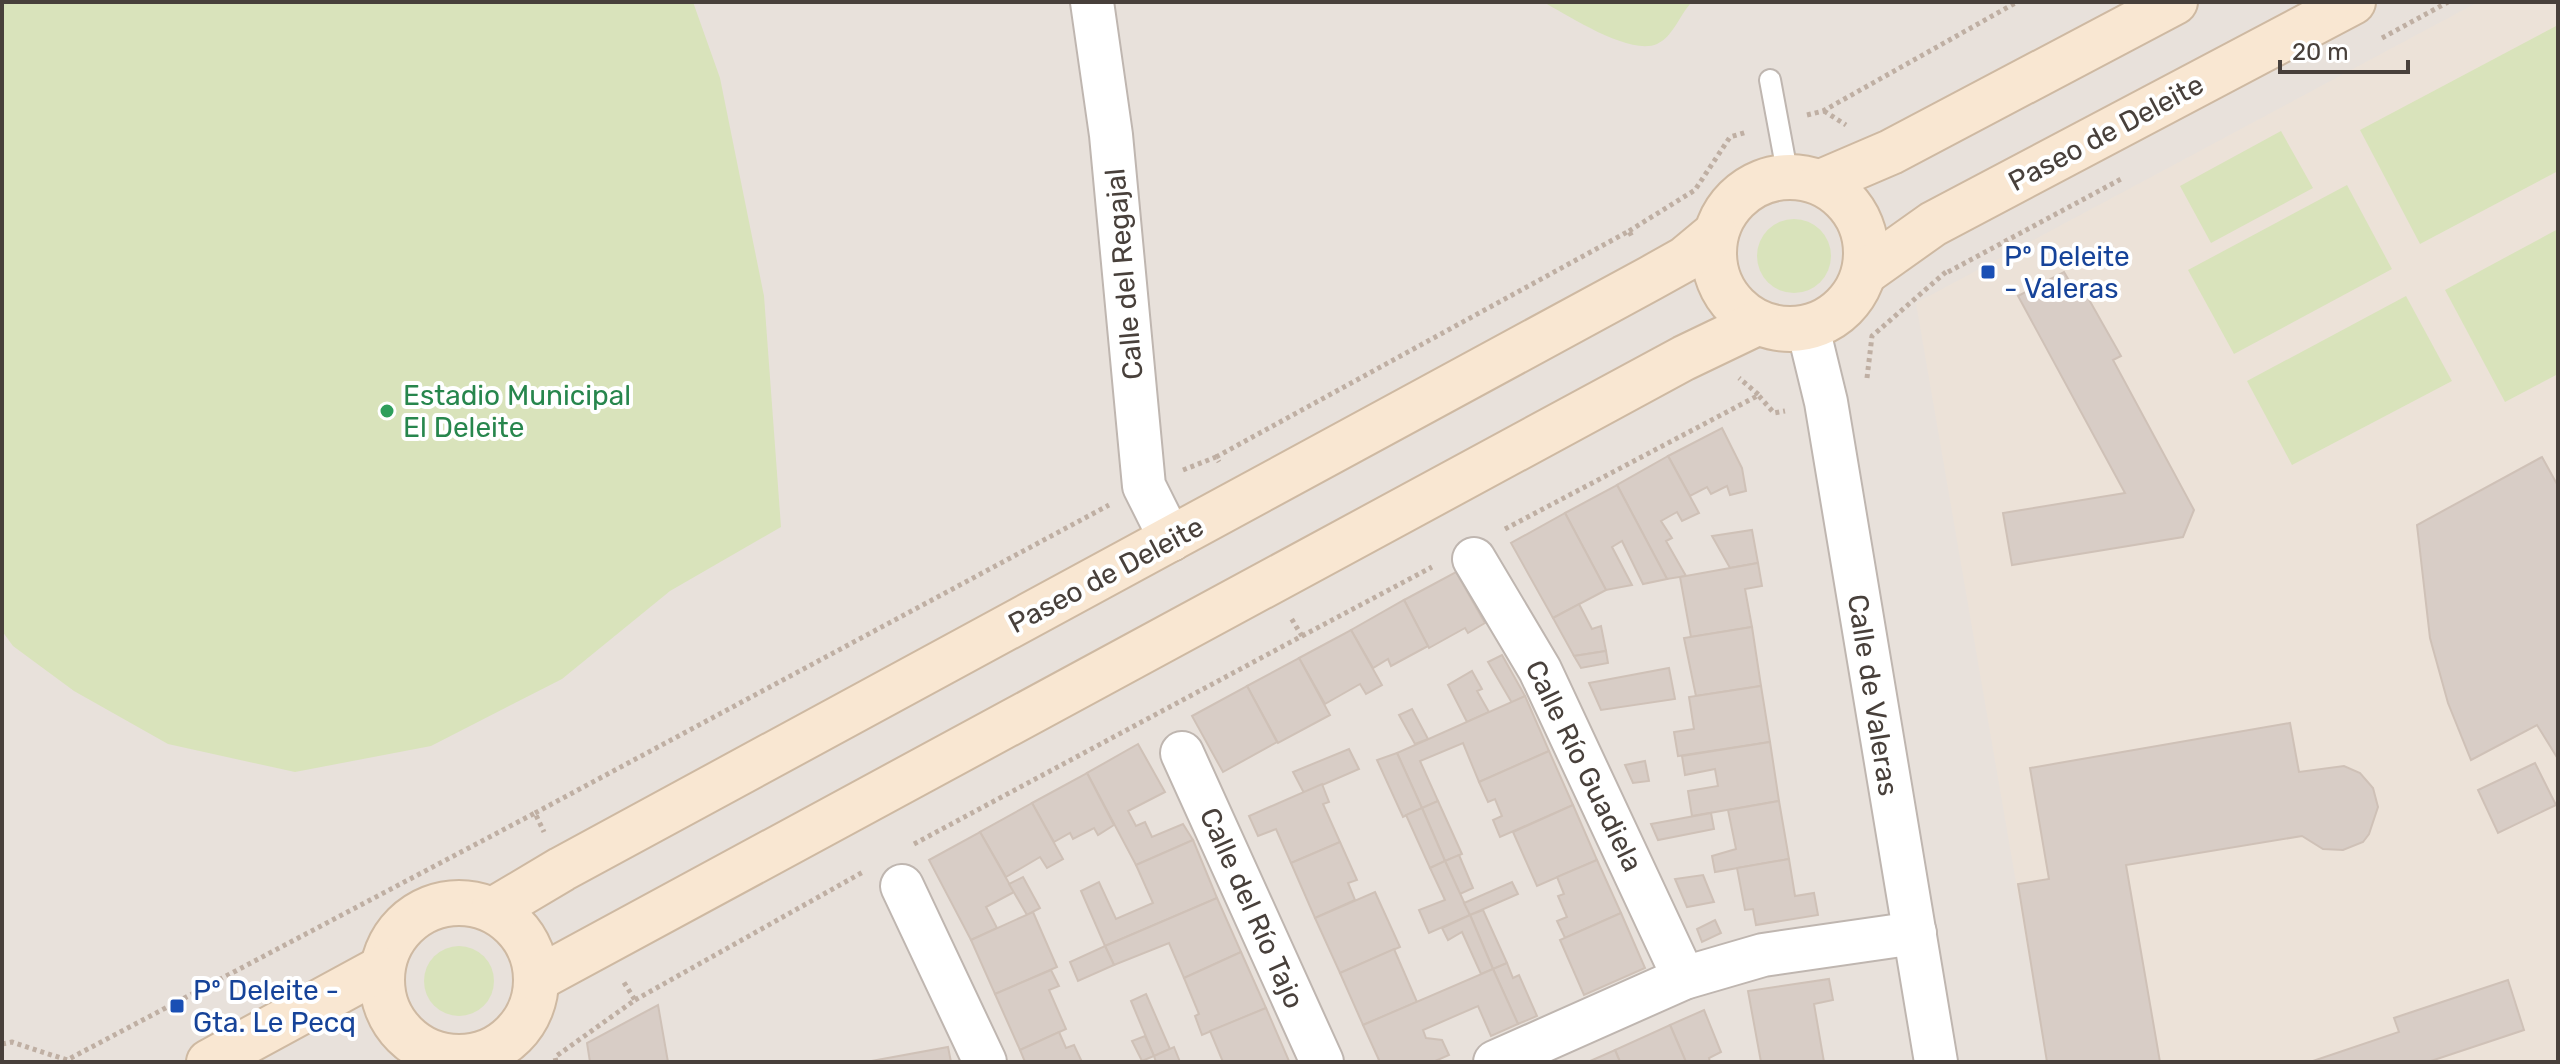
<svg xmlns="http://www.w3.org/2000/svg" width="2560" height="1064" font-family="Rubik,sans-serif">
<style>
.residential{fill:#e8e1db}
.education{fill:#ece2d8}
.green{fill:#d9e3bb}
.building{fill:#d8cdc6;stroke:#cfc1b7;stroke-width:2}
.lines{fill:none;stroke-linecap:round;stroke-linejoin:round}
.lane-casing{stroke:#bfb6b0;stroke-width:24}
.street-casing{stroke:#bfb6b0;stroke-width:46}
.secondary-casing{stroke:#ceb9a2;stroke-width:48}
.path{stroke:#bfafa3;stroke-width:5;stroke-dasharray:4 4;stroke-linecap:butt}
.lane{stroke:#fff;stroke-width:20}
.street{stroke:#fff;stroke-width:42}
.secondary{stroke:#f9e7d2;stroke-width:44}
.transit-dot{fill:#1a4fb4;stroke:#fff;stroke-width:3}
.leisure-dot{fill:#2e9e5b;stroke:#fff;stroke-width:3}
.labels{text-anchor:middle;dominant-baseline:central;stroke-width:8;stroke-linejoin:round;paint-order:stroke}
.street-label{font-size:28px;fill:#48403b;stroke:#fff}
.transit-label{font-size:28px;fill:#164399;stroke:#fff;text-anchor:start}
.leisure-label{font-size:28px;fill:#27864d;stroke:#fff;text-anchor:start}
</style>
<rect width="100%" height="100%" fill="#f4f0ed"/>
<!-- residential -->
<rect class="residential" x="2" y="2" width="2556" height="1060"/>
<!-- education -->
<polygon class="education" points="2478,2 2558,2 2558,1062 2047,1062 1916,303"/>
<!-- green -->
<g class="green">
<polygon points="2,2 693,2 720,78 764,296 781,527 670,591 562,679 431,746 295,772 168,744 74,691 13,646 2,631"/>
<path d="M1543,2H1692C1679,15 1674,36 1657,44C1629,56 1568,15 1543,2Z"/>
<polygon points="2558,25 2558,171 2420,244 2360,130"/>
<polygon points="2281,131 2313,188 2211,243 2180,186"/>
<polygon points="2347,185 2392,269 2234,354 2188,270"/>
<circle cx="1794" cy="256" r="37"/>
<polygon points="2558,229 2558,374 2505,402 2445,290"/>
<polygon points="2406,296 2452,381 2292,465 2247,381"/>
<circle cx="459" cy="981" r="35"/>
</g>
<!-- building -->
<g class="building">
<polygon points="2064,272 2077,294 2083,289 2121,356 2113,360 2194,510 2183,537 2012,565 2003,513 2125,493 2018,296"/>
<polygon points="1722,428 1742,468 1746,491 1730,495 1727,486 1711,494 1707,487 1690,496 1668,456"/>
<polygon points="1668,456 1699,513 1682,521 1677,512 1661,521 1672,538 1666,541 1686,576 1667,579 1617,485"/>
<polygon points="2542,457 2558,486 2558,759 2537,725 2471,760 2448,703 2430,638 2417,525"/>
<polygon points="1617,485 1667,579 1643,584 1622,541 1612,547 1632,585 1606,590 1565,513"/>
<polygon points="1565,513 1606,590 1553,618 1511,543"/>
<polygon points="1752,530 1758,563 1730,568 1712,536"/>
<polygon points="1758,563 1762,586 1745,589 1752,627 1691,637 1680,577"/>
<polygon points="1456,572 1485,623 1468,633 1465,628 1429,648 1404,600"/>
<polygon points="1404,600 1428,646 1391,666 1388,659 1373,668 1351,630"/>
<polygon points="1579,604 1592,629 1601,626 1606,651 1574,656 1553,618"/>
<polygon points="1752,627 1761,686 1696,696 1684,638"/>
<polygon points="1351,630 1382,685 1366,694 1360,684 1325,704 1299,658"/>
<polygon points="1606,651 1608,663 1581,668 1574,656"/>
<polygon points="1502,655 1525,696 1512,703 1488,662"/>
<polygon points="1299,658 1330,715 1278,743 1247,686"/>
<polygon points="1669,668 1675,699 1601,710 1589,683"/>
<polygon points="1472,671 1482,689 1477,691 1489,712 1467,722 1448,685"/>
<polygon points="1247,686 1277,742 1223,772 1192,716"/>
<polygon points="1761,686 1770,742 1678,756 1674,732 1694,729 1689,697"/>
<polygon points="1525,696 1549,751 1479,782 1463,743 1420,761 1438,801 1422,808 1397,753"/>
<polygon points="1412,709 1428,739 1415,744 1399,715"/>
<polygon points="2290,723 2299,772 2344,766 2360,773 2373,788 2378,807 2369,834 2363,842 2343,850 2323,849 2302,836 2126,865 2160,1062 2047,1062 2018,884 2049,879 2030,768"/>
<polygon points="1770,742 1779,801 1692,816 1688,791 1718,786 1715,769 1685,775 1682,756"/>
<polygon points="1138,744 1165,792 1128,811 1136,826 1145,822 1152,837 1183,824 1193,840 1136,865 1087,773"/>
<polygon points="1349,749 1359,769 1304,793 1293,772"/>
<polygon points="1549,751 1573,805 1500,837 1493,820 1502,816 1495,799 1488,802 1479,782"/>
<polygon points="1397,753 1422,808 1403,817 1377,760"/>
<polygon points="1645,761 1649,781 1633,783 1625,765"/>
<polygon points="2535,763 2556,805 2498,833 2478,790"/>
<polygon points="1087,773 1114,825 1098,835 1094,828 1073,839 1070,833 1054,842 1032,803"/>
<polygon points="1322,784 1329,802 1323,804 1340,842 1291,863 1276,829 1258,836 1249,816"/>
<polygon points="1438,801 1462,854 1445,861 1422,808"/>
<polygon points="1779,801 1789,859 1715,872 1712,856 1736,849 1728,810"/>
<polygon points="1032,803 1063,859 1047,868 1040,857 1006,877 980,832"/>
<polygon points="1573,805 1597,860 1537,886 1513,832"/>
<polygon points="1422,808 1445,861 1430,868 1406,815"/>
<polygon points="1711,813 1714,829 1658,840 1651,824"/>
<polygon points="980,832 1014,892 986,907 997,928 971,940 929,860"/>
<polygon points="1193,840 1217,898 1105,946 1081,891 1099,882 1116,919 1153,903 1136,865"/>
<polygon points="1340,842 1357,880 1348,883 1355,900 1315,918 1291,863"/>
<polygon points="1459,855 1473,888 1460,894 1445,861"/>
<polygon points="1789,859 1795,896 1814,893 1818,915 1756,925 1753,909 1745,910 1737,868"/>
<polygon points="1597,860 1621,913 1565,938 1557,921 1567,917 1558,896 1564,894 1557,877"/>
<polygon points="1445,861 1470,915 1429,933 1419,910 1445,900 1430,868"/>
<polygon points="1703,875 1714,902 1687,907 1675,879"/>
<polygon points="1023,877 1040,908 1027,915 1009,884"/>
<polygon points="1512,882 1518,894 1470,915 1464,903"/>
<polygon points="1375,892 1400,947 1340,973 1315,918"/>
<polygon points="1217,898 1241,952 1184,978 1169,943 1114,965 1105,946"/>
<polygon points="1483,910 1507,963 1493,969 1470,915"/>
<polygon points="1033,912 1057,967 995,994 971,940"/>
<polygon points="1621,913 1645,968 1584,995 1560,940"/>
<polygon points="1470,915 1493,969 1481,974 1462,932 1448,940 1442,928"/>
<polygon points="1715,920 1721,933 1702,942 1697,929"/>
<polygon points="1105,946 1114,965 1078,981 1070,962"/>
<polygon points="1394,949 1417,1002 1363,1025 1340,973"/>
<polygon points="1241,952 1266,1008 1202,1035 1195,1016 1199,1014 1184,978"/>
<polygon points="1507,963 1513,978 1519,975 1537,1016 1518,1024 1493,969"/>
<polygon points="1493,969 1518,1024 1491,1036 1478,1006 1423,1030 1426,1038 1442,1040 1449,1055 1433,1062 1376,1062 1379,1060 1363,1025"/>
<polygon points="1051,970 1059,986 1049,990 1066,1029 1020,1050 995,994"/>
<polygon points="1829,979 1833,1000 1814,1004 1824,1062 1761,1062 1748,991"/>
<polygon points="2508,980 2524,1030 2428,1062 2310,1062 2399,1032 2394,1018"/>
<polygon points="1146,994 1170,1049 1154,1056 1131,1001"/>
<polygon points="658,1005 668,1062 590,1062 587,1043"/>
<polygon points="1266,1008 1289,1061 1223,1062 1210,1031"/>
<polygon points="1704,1010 1721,1052 1709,1058 1710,1062 1686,1062 1670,1025"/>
<polygon points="1670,1025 1686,1062 1620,1062 1615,1050"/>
<polygon points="1059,1032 1066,1048 1074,1045 1082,1062 1025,1062 1020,1050"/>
<polygon points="1145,1036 1154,1056 1142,1061 1132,1041"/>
<polygon points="948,1047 951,1062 866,1062"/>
<polygon points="1174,1047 1180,1062 1156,1062 1154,1056"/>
<polygon points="1615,1050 1620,1062 1588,1062"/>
</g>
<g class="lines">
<defs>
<polyline id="lane" points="1770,80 1788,177"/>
<g id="street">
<polyline points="1092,2 1111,135 1144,486 1171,540"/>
<polyline points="1808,328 1826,402 1936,1062"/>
<polyline points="1474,559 1540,670 1684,978"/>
<polyline points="1182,753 1322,1062"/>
<polyline points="902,886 985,1062"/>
<polyline points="1495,1062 1684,978 1763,955 1915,933"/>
</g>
<g id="secondary">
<circle cx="1790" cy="253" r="76"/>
<polyline points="1821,182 1891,152 2175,2"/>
<polyline points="1864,273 1933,224 2353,2"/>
<circle cx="459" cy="980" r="77"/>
<polyline points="493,910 562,869 1651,278 1685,259 1715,234"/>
<polyline points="537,979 1684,358 1757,323"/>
<polyline points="209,1062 380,969"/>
</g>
</defs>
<!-- lane casing -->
<use href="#lane" class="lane-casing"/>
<!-- street casing -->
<use href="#street" class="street-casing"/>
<!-- secondary casing -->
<use href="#secondary" class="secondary-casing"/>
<!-- path -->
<g class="path">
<polyline points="2382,38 2448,2"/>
<polyline points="1824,111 1846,125"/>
<polyline points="1807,115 1823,111 2017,2"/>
<polyline points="1629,231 1695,190 1730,137 1747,132"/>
<polyline points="1948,272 2123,178"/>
<polyline points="1867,378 1872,336 1947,271"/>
<polyline points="1759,396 1774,413 1785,411"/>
<polyline points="1216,457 1629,231 1633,239"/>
<polyline points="1183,470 1216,457 1219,462"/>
<polyline points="1505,529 1759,395 1739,378"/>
<polyline points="1302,636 1432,567"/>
<polyline points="535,813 1109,505"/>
<polyline points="914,844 1302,636 1291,618"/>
<polyline points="635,1000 863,872"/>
<polyline points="2,1044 12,1042 67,1060 535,813 544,832"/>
<polyline points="556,1062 555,1057 635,1000 623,981"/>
</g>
<!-- lane -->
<use href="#lane" class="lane"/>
<!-- street -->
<use href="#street" class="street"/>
<!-- secondary -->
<use href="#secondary" class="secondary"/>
</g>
<!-- markers -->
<g class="transit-dot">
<rect x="1980" y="264" width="16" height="16" rx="4"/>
<rect x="169" y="998" width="16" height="16" rx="4"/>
</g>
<circle class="leisure-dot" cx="387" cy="411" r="8"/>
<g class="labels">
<!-- street labels -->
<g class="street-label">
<text transform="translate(2106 133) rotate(-28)">Paseo de Deleite</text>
<text transform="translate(1124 274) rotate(-95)">Calle del Regajal</text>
<text transform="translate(1106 575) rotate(-28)">Paseo de Deleite</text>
<text transform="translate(1873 695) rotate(81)">Calle de Valeras</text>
<text transform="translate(1584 766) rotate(64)">Calle Río Guadiela</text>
<text transform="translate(1252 908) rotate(66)">Calle del Río Tajo</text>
</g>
<!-- transit labels -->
<g class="transit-label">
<text x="2004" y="256">Pº Deleite<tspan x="2004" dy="32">- Valeras</tspan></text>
<text x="193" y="990">Pº Deleite -<tspan x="193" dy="32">Gta. Le Pecq</tspan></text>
</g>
<!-- leisure labels -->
<g class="leisure-label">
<text x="403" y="395">Estadio Municipal<tspan x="403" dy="32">El Deleite</tspan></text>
</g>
</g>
<!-- border -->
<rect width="2560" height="1064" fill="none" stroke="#48403b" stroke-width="8"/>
<!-- scale -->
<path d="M2280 60v12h128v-12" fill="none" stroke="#48403b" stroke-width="4"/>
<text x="2292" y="60" font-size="24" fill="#48403b" stroke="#ffffff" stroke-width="6" paint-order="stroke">20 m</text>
</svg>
